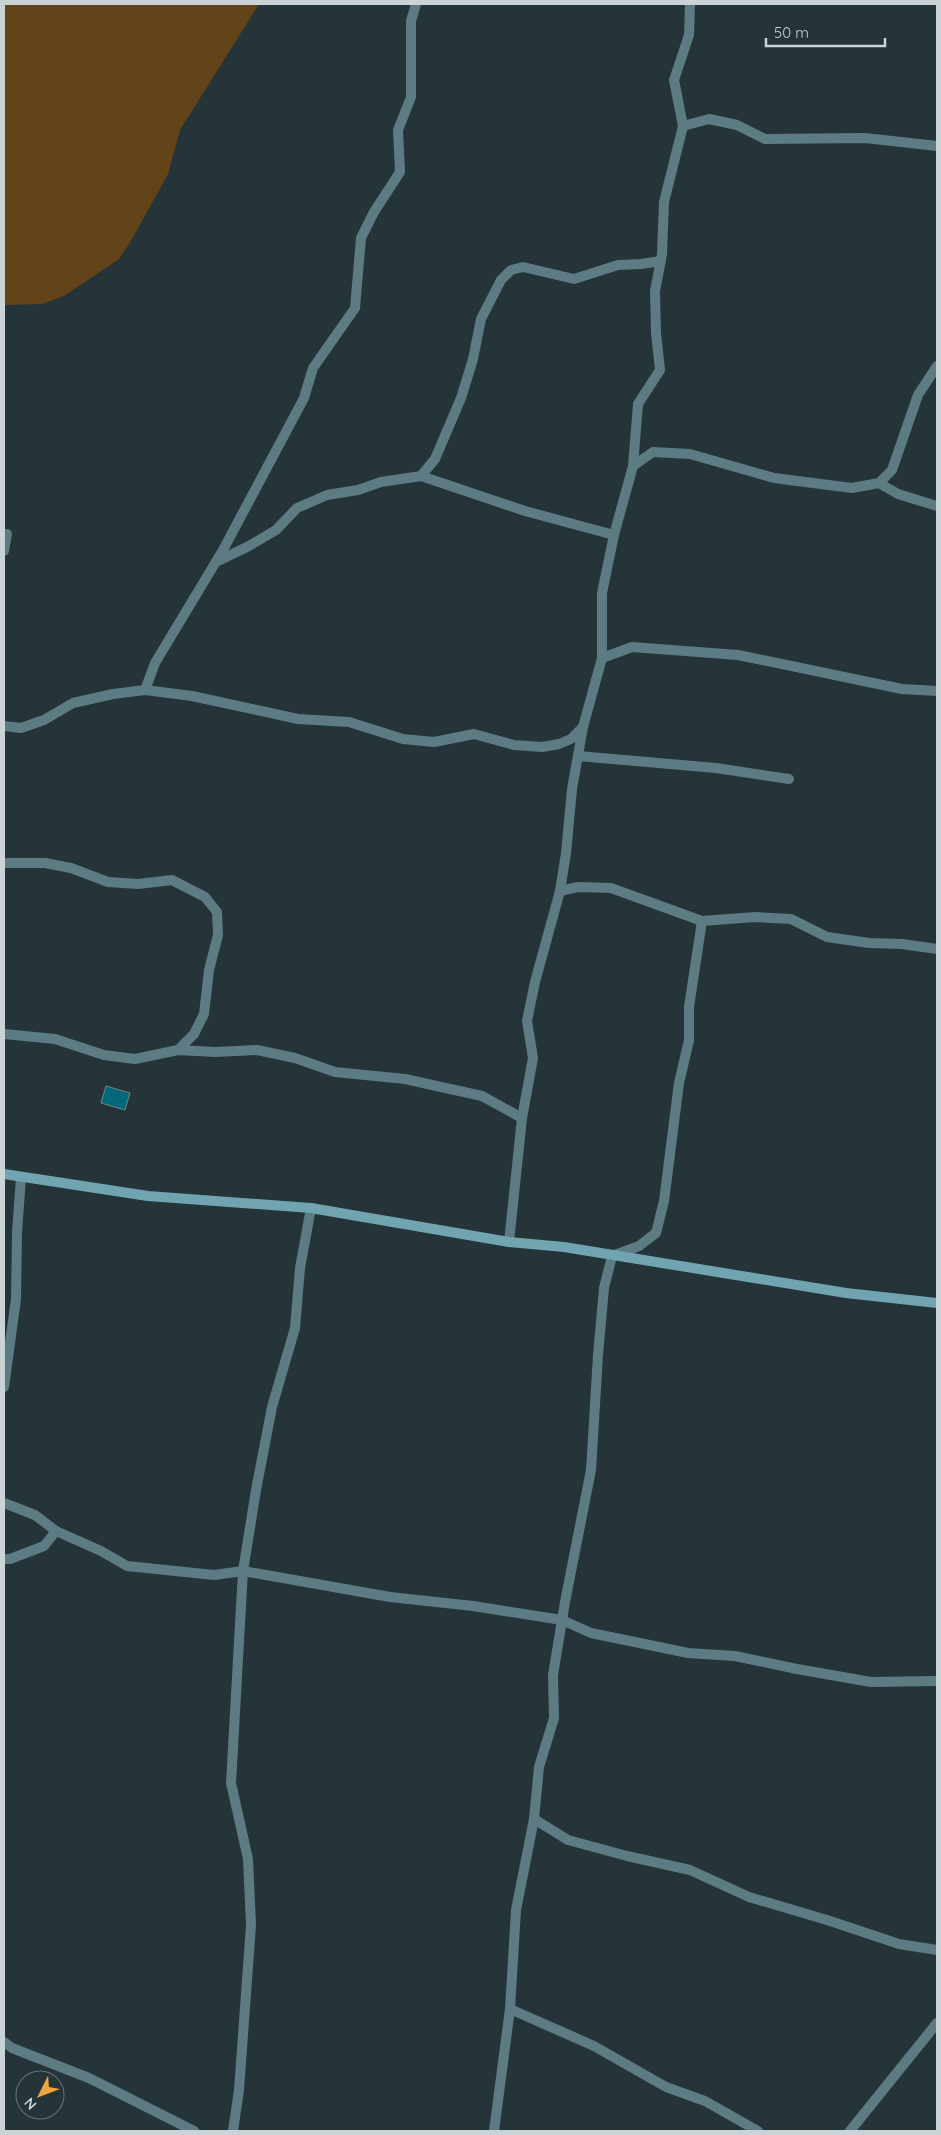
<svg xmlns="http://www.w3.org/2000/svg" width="941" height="2135" font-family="Quicksand,sans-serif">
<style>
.green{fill:#634419}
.building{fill:#02687a;stroke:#738488}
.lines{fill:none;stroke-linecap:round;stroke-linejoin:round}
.street{stroke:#5c7b83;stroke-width:10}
.secondary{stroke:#71a4b1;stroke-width:10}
</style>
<rect width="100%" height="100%" fill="#253438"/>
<!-- green -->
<polygon class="green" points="4,4 259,4 180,130 168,174 132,239 119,259 64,296 42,304 4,305"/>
<!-- building -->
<polygon class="building" points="106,1086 130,1093 125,1110 101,1103"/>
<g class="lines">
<!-- street -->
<g class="street">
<polyline points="683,126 709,119 737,125 765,139 865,138 937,146"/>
<polyline points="633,466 653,452 690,454 774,478 852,488 879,483 892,470 918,395 937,366"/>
<polyline points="421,476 525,511 614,535"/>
<polyline points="879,483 898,494 937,506"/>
<polyline points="4,551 7,534"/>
<polyline points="216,562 249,546 276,530 297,508 327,495 358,490 381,482 421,476 435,459 461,398 473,359 481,319 501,280 511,270 523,267 574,279 618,265 641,264 661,261"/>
<polyline points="602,658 632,647 738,655 902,689 937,691"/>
<polyline points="145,690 155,663 223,550 304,398 313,368 355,308 361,238 374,212 400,172 398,130 411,97 411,21 416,4"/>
<polyline points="4,726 21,728 44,720 73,703 113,694 145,690 192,696 298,719 349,722 403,739 434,742 474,734 514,745 542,747 559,744 571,739 583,727"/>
<polyline points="578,756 716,768 789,779"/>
<polyline points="4,863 45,863 71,868 108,882 138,884 172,880 205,897 217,912 218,935 209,970 204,1014 194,1034 178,1050"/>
<polyline points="560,891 578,887 611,888 702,921 755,917 791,919 827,937 869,943 902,944 937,949"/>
<polyline points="4,1034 55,1039 104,1055 135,1059 178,1050 215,1052 257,1050 295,1058 335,1072 405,1079 482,1096 522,1118"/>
<polyline points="509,1242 522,1118 533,1058 527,1021 535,982 560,891 566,853 572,789 583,727 602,658 602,593 614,535 633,466 638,404 660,370 656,333 655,291 662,254 664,202 683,126 674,80 689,35 690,4"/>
<polyline points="4,1387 16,1299 17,1232 21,1177"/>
<polyline points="4,1503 35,1515 56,1531 101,1551 127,1566 214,1575 243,1571 390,1597 473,1606 562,1620 591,1633 688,1653 735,1656 797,1669 871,1682 937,1681"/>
<polyline points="4,1559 10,1559 44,1546 56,1531"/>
<polyline points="534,1819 568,1840 627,1856 690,1870 749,1897 827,1920 899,1944 937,1950"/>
<polyline points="510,2009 594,2046 666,2087 705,2101 758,2131"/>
<polyline points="4,2042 12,2048 89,2078 194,2131"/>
<polyline points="233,2131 239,2090 251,1925 248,1859 231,1783 243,1571 256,1490 272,1407 295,1328 300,1268 311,1208"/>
<polyline points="494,2131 510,2009 516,1910 534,1819 539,1767 554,1718 553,1675 565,1602 591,1470 598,1355 604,1288 612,1256 639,1246 656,1233 664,1201 679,1083 689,1040 689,1007 702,921"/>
<polyline points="850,2131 937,2023"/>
</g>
<!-- secondary -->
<polyline class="secondary" points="4,1174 148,1196 311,1208 509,1242 564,1247 846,1293 937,1303"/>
</g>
<!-- border -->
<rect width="941" height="2135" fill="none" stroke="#cad3d6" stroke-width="10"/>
<!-- north arrow -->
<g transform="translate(40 2095) rotate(228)"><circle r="24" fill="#253438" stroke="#677477"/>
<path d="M0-4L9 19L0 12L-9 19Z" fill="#efa73d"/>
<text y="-8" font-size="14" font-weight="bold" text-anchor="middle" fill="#cad3d6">N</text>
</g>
<!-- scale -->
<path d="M766 38v8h119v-8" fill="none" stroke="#cad3d6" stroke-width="2.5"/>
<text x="774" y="38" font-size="15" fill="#cad3d6" stroke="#253438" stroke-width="4" paint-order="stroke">50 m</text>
</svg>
